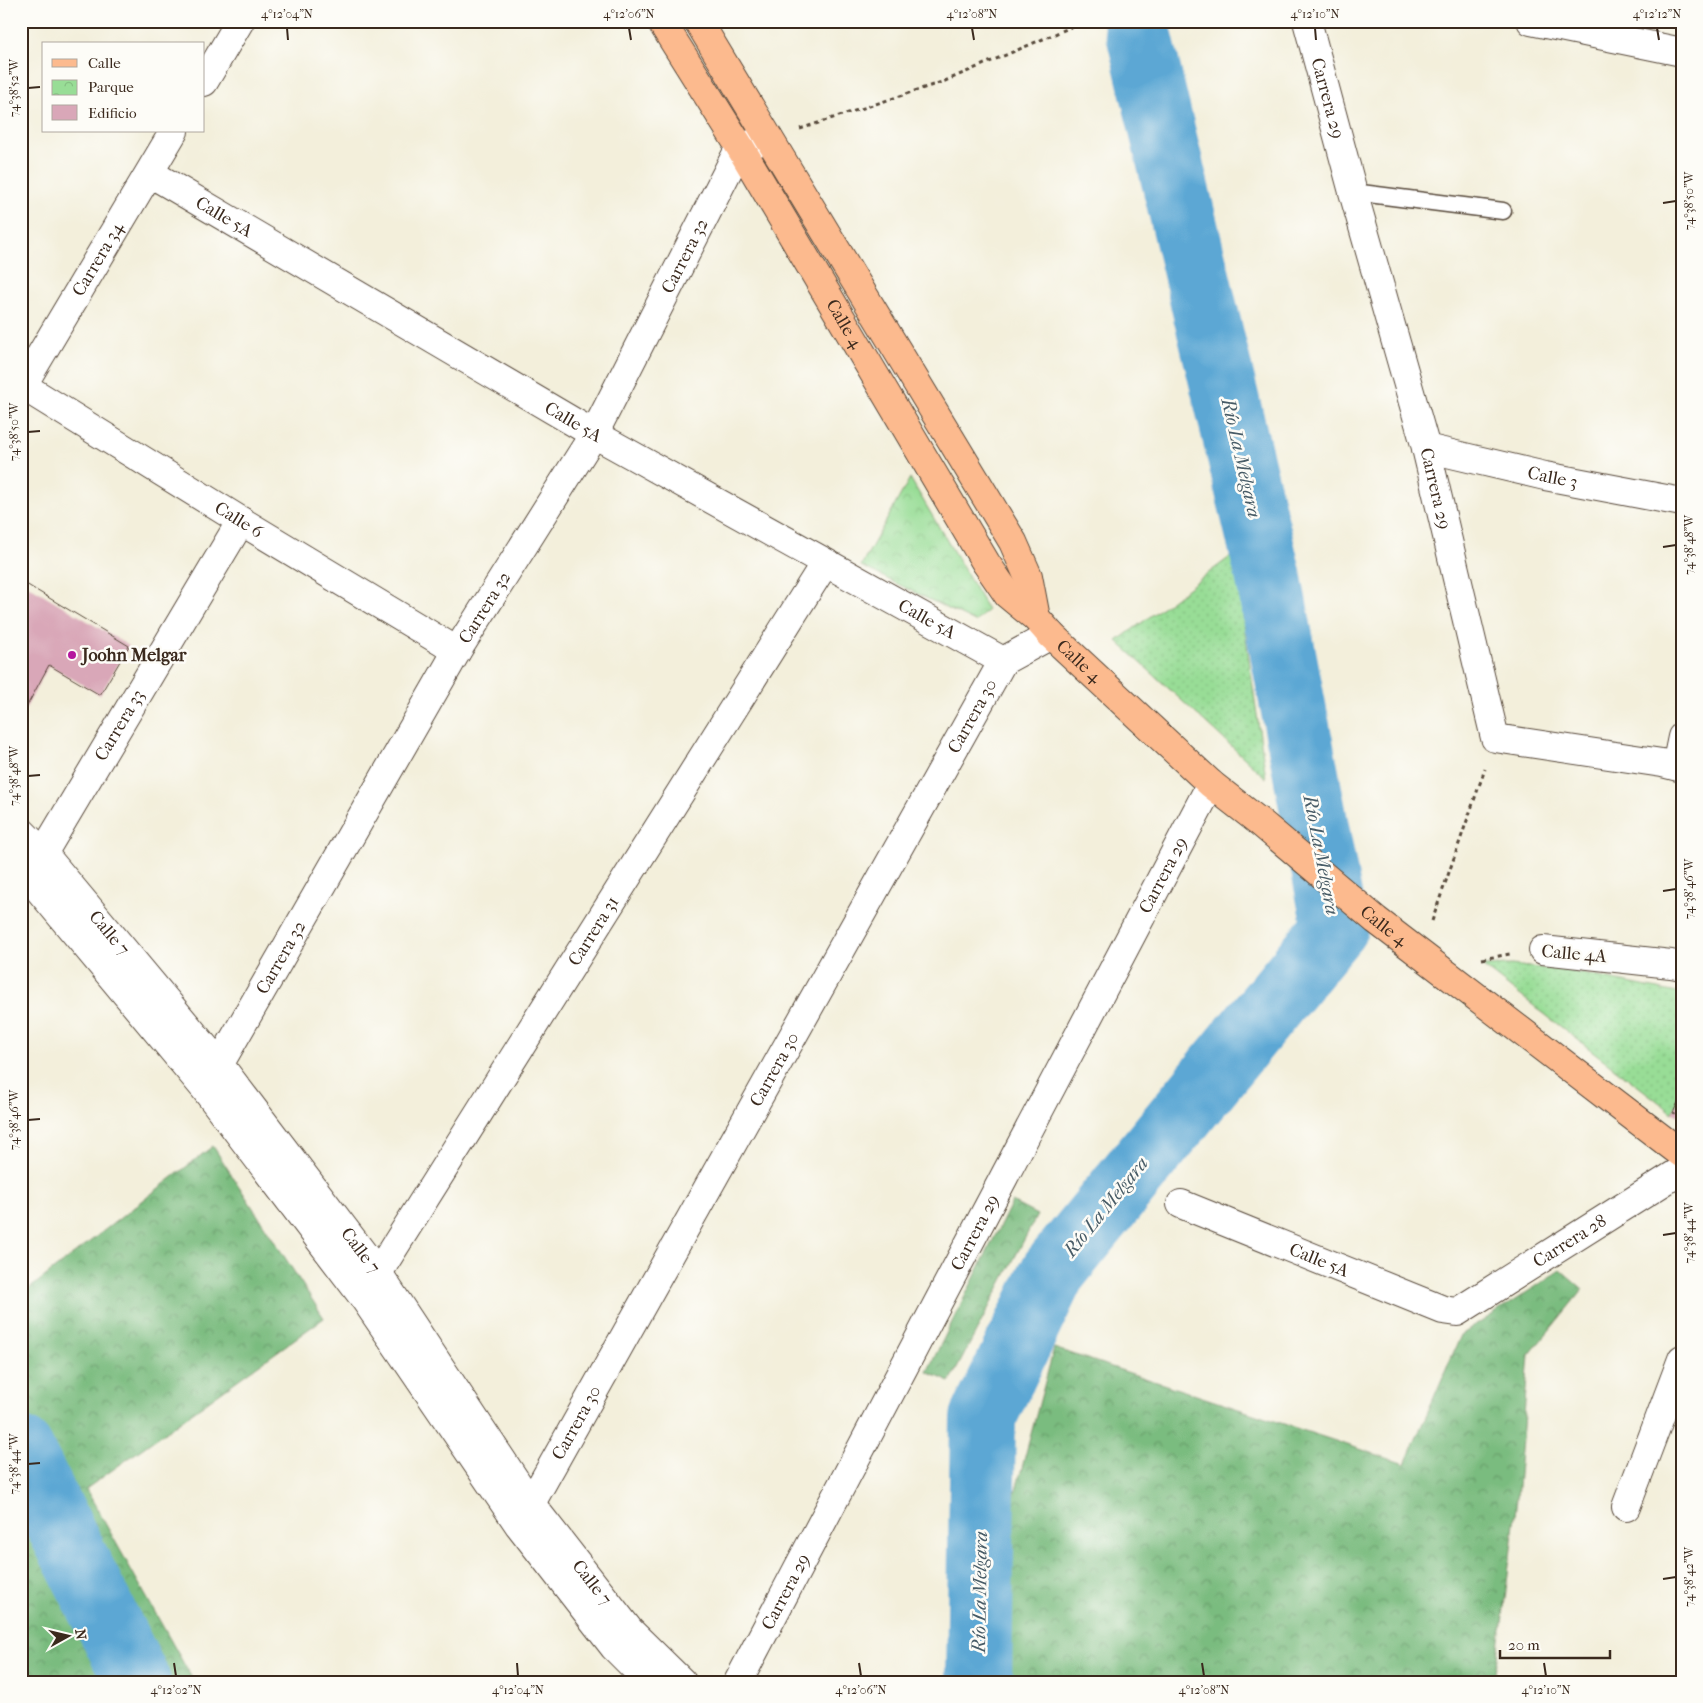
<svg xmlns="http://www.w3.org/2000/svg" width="1703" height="1703" font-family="'IM FELL French Canon',serif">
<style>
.grass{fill:url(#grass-dots);stroke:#6a845a}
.forest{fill:url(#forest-crowns);stroke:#5a734e}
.park{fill:url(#park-crowns);stroke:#6a845a}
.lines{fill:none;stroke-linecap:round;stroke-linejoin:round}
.river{stroke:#5ca7d4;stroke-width:66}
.building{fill:#d9a7b8}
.service-casing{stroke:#57483a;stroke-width:19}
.minor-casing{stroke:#57483a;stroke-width:30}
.tertiary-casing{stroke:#57483a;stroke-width:30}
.primary-casing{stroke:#57483a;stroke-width:30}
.path{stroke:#57483a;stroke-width:3;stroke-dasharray:4 4;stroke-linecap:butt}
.service{stroke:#fff;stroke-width:16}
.minor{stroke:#fff;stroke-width:28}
.tertiary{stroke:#fff;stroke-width:28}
.primary{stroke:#fcba8e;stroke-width:28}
.ticks{fill:none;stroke:#3b2a1e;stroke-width:2}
.poi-dot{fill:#b5179e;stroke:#fdfcf7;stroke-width:2}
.labels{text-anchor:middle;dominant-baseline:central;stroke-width:5;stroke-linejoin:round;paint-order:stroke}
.street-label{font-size:18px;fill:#3b2a1e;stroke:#fdfcf7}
.poi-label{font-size:18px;font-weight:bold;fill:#3b2a1e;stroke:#fdfcf7;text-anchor:start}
.water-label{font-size:19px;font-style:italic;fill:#485c67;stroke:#fdfcf7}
.neatline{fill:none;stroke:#3b2a1e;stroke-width:2}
.ticks-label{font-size:12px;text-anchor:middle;fill:#3b2a1e}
</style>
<defs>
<pattern id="grass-dots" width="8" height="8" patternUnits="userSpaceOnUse" patternTransform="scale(1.25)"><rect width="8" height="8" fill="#98dd96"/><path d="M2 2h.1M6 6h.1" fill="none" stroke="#84be81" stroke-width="1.8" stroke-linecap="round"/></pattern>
<pattern id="forest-crowns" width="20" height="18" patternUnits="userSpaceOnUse" patternTransform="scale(1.25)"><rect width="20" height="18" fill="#7abc7f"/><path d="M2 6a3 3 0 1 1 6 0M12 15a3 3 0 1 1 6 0" fill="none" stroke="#659967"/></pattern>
<pattern id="park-crowns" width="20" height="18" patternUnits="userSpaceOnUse" patternTransform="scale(1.25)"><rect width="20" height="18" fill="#98dd96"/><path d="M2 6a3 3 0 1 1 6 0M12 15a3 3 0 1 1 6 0" fill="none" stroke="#84be81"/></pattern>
</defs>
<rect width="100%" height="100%" fill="#fdfcf7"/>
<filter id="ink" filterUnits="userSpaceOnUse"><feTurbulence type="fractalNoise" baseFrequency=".02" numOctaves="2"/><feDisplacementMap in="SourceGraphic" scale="10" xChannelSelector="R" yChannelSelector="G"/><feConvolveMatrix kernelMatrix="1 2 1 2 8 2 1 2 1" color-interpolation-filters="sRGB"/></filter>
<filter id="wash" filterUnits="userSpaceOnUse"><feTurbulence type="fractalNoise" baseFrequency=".0096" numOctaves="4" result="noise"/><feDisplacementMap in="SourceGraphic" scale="20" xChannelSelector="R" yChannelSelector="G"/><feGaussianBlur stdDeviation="1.12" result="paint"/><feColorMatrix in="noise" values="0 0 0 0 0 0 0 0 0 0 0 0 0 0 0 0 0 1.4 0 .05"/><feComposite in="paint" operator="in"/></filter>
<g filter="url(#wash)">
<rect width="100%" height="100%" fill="#f3efdb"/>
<!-- grass -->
<g class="grass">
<polygon points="1234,554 1266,778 1117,641"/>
<polygon points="1511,965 1569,971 1682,994 1682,1093 1673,1113 1482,966"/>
</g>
<!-- forest -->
<g class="forest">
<polygon points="213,1146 324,1318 86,1489 194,1682 21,1682 21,1295"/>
<polygon points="1012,1202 1037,1215 950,1382 927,1372"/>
<polygon points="1561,1270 1583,1289 1529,1355 1517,1499 1495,1682 1001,1682 1008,1520 1054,1348 1405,1464 1461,1335"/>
</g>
<!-- park -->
<polygon class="park" points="910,478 988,610 975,622 861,566"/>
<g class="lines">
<!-- river -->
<g class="river">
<polyline points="21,1450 138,1682"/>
<polyline points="979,1682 983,1418 1053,1272 1335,927 1268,574 1136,21"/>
</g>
</g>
<g id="blocks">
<!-- building -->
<g class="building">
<polygon points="21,581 129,646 100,695 49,665 21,717"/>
<polygon points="1682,1093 1682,1117 1673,1113"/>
</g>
</g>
</g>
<g filter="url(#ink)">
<use href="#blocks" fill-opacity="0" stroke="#57483a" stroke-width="1"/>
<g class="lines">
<defs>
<polyline id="service" points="1353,192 1503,211"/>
<g id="minor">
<path id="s1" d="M1307,21L1353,192L1426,448L1495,738L1662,763L1682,768"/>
<polyline points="1531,21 1682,52"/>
<polyline points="204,82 240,21"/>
<path id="s2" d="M150,173L594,434L1003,661"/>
<path id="s3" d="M23,386L241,521L457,651"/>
<path id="s4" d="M21,388L174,131"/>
<path id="s5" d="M1426,448L1545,476L1682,502"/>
<polyline points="1676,766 1682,737"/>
<path id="s6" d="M32,872L241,521"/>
<polyline points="1543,950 1671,964 1682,966"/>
<path id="s7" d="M208,1084L457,651L594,434L740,147L769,139"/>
<path id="s8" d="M1181,1204L1443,1310L1457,1312L1682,1170"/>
<path id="s9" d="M369,1293L378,1273L825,563"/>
<polyline points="1626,1507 1682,1359"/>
<path id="s10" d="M520,1523L1003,661L1051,635"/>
<path id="s11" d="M738,1682L1211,784"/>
</g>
<g id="tertiary">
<path id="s12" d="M21,831L43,853L219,1064L378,1273L531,1504L630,1631L682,1682"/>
<polyline points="21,868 205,1089 366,1301 519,1525 614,1647 649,1682"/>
</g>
<g id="primary">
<path id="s13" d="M661,21L740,147L986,563L1008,595L1036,618L1051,635L1211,784L1261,823L1376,920L1682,1154"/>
<polyline points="698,21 1013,542 1028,576 1036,618"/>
</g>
</defs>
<!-- service casing -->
<use href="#service" class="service-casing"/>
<!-- minor casing -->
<use href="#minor" class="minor-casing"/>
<!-- tertiary casing -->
<use href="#tertiary" class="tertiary-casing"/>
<!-- primary casing -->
<use href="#primary" class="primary-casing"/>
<!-- path -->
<g class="path">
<polyline points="800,129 945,81 1085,21"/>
<polyline points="1432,921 1485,769"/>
<polyline points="1482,959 1510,954"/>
</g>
<!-- service -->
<use href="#service" class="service"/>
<!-- minor -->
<use href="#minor" class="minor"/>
<!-- tertiary -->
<use href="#tertiary" class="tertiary"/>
<!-- primary -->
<use href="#primary" class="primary"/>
</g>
</g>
<!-- ticks -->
<path class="ticks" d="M287,28L288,40M629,28L631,40M972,28L974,40M1315,28L1316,40M1657,28L1659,40M28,88L40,87M1663,203L1676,201M28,432L40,431M1663,547L1676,545M28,776L40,775M1663,891L1676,889M28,1120L40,1119M1663,1235L1676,1233M28,1464L40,1463M1663,1579L1676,1577M174,1663L176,1676M517,1663L518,1676M859,1663L861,1676M1202,1663L1204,1676M1544,1663L1546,1676"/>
<!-- markers -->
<circle class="poi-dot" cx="72" cy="655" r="5"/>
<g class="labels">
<!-- street labels -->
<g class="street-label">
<text stroke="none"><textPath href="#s1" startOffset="80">Carrera 29</textPath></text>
<text stroke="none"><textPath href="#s2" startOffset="86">Calle 5A</textPath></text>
<text stroke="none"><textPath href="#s7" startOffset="956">Carrera 32</textPath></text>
<text stroke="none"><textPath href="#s4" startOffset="150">Carrera 34</textPath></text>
<text stroke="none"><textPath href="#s13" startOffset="354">Calle 4</textPath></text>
<text stroke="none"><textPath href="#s2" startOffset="491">Calle 5A</textPath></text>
<text stroke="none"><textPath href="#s5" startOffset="130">Calle 3</textPath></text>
<text stroke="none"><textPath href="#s1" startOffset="485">Carrera 29</textPath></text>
<text stroke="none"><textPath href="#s3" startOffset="254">Calle 6</textPath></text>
<text stroke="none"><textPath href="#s7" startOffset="551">Carrera 32</textPath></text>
<text stroke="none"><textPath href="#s2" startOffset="896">Calle 5A</textPath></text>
<text stroke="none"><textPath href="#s13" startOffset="768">Calle 4</textPath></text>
<text stroke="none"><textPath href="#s10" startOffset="925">Carrera 30</textPath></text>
<text stroke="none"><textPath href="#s6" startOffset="171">Carrera 33</textPath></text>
<text stroke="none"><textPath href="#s11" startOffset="912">Carrera 29</textPath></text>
<text stroke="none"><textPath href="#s13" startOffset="1172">Calle 4</textPath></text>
<text stroke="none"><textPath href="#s9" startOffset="426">Carrera 31</textPath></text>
<text stroke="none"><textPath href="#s12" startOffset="135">Calle 7</textPath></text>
<text transform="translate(1574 954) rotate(5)">Calle 4A</text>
<text stroke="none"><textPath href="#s7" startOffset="146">Carrera 32</textPath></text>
<text stroke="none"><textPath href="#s10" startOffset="520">Carrera 30</textPath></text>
<text stroke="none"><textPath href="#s11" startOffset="508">Carrera 29</textPath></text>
<text stroke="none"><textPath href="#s8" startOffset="430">Carrera 28</textPath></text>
<text stroke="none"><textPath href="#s12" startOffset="540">Calle 7</textPath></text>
<text stroke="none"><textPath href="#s8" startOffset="149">Calle 5A</textPath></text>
<text stroke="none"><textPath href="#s10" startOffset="115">Carrera 30</textPath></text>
<text stroke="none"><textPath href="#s12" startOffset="945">Calle 7</textPath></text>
<text stroke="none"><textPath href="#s11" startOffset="102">Carrera 29</textPath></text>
</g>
<!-- poi labels -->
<g class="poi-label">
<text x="82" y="655">Joohn Melgar</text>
</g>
<!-- water labels -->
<g class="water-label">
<text transform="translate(1241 458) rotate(77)">Río La Melgara</text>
<text transform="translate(1321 855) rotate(79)">Río La Melgara</text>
<text transform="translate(1106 1207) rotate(-51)">Río La Melgara</text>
<text transform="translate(980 1592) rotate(-89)">Río La Melgara</text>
</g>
</g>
<!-- margin -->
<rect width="1703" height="1703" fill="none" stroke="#fdfcf7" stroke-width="55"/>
<!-- legend -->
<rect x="42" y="42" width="162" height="90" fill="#fdfcf7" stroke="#afa8a0"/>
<rect x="52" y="59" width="25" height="8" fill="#fcba8e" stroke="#afa8a0"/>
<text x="88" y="68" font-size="15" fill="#3b2a1e">Calle</text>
<rect x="52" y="80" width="25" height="15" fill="url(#park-crowns)" stroke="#afa8a0"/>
<text x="88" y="92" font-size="15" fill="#3b2a1e">Parque</text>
<rect x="52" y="105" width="25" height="15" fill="#d9a7b8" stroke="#afa8a0"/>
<text x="88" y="118" font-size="15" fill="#3b2a1e">Edificio</text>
<!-- north arrow -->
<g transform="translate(68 1636) rotate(82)" stroke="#fdfcf7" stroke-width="4" paint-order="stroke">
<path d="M0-4L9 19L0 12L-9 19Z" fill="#3b2a1e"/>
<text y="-8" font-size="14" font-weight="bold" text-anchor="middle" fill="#3b2a1e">N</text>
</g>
<!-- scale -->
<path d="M1500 1650v8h110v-8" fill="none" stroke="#3b2a1e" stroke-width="2.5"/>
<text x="1508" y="1650" font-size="15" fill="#3b2a1e" stroke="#fdfcf7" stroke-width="4" paint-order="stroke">20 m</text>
<rect x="28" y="28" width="1648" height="1648" class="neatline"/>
<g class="ticks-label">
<text x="287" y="18">4°12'04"N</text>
<text x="629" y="18">4°12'06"N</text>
<text x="972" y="18">4°12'08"N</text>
<text x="1315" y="18">4°12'10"N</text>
<text x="1657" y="18">4°12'12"N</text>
<text transform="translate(14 88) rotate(-90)" y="4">74°38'52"W</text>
<text transform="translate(1689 201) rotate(-90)" y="4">74°38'50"W</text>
<text transform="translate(14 432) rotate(-90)" y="4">74°38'50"W</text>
<text transform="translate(1689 545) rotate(-90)" y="4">74°38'48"W</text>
<text transform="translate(14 776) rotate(-90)" y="4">74°38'48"W</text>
<text transform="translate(1689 889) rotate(-90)" y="4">74°38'46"W</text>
<text transform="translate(14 1120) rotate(-90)" y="4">74°38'46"W</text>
<text transform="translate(1689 1233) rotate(-90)" y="4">74°38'44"W</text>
<text transform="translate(14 1464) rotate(-90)" y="4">74°38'44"W</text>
<text transform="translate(1689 1577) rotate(-90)" y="4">74°38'42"W</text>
<text x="176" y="1694">4°12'02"N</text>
<text x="518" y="1694">4°12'04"N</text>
<text x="861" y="1694">4°12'06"N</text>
<text x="1204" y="1694">4°12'08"N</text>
<text x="1546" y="1694">4°12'10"N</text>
</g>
</svg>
